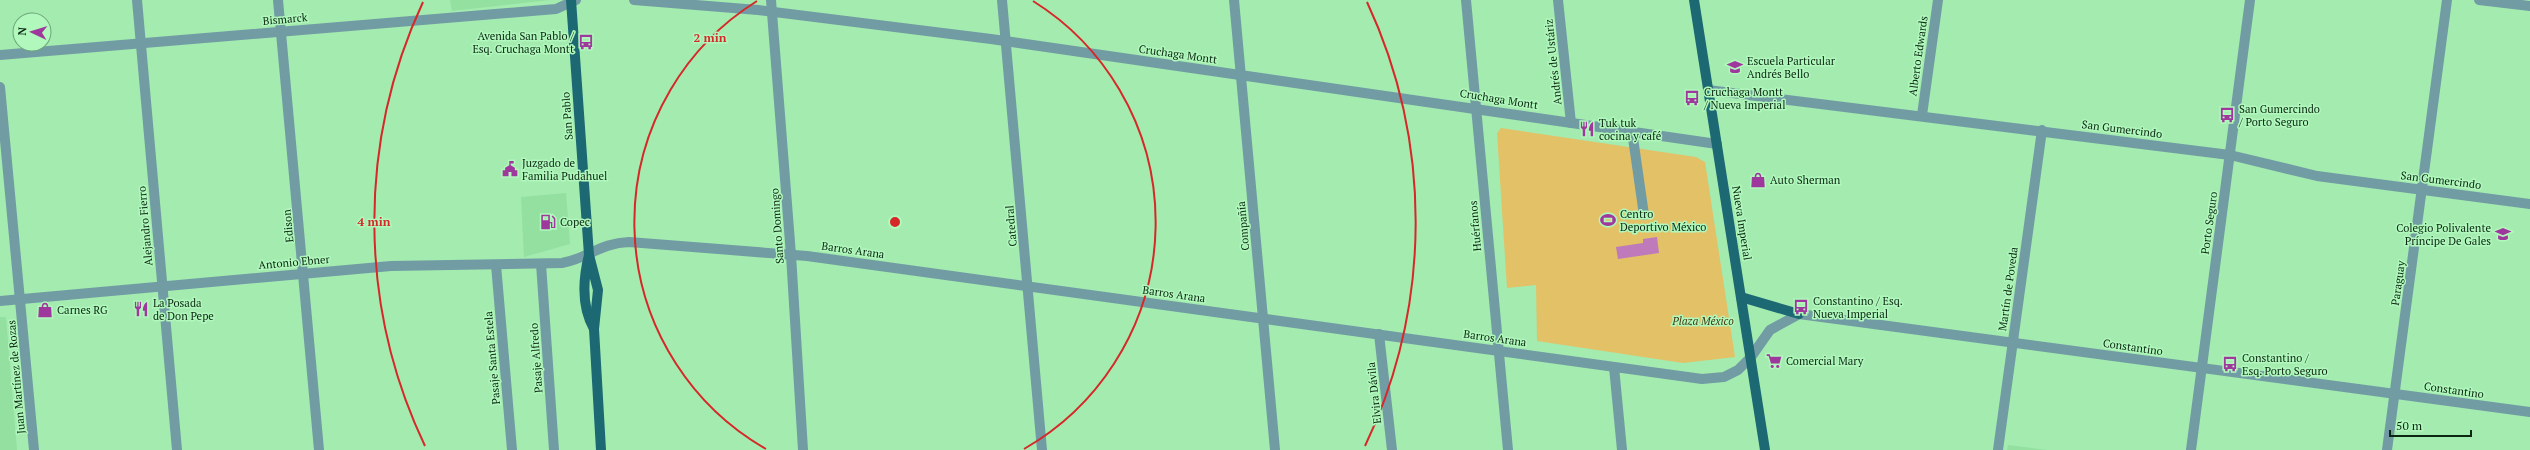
<svg xmlns="http://www.w3.org/2000/svg" width="2530" height="450" font-family="'PT Serif',serif">
<style>
.built{fill:#93e0a1}
.green{fill:#e2c167}
.water{fill:#be7aba}
.lines{fill:none;stroke-linecap:round;stroke-linejoin:round}
.minor{stroke:#719ca4;stroke-width:10}
.major{stroke:#1c6873;stroke-width:10}
.ring{fill:none;stroke:#d62828;stroke-width:2}
.labels{text-anchor:middle;dominant-baseline:central;stroke-width:3;stroke-linejoin:round;paint-order:stroke}
.street-label{font-size:11px;fill:#0b2712;stroke:#b1f8bd}
.poi-label{font-size:11px;fill:#0b2712;stroke:#b1f8bd;text-anchor:start}
.park-label{font-size:11px;font-style:italic;fill:#493a12;stroke:#b1f8bd}
.centre{fill:#d62828;stroke:#b1f8bd;stroke-width:2}
.ring-label{font-size:12px;text-anchor:middle;font-weight:bold;fill:#d62828;stroke:#b1f8bd;stroke-width:3;stroke-linejoin:round;paint-order:stroke}
</style>
<rect width="100%" height="100%" fill="#a4ebb0"/>
<!-- built -->
<g class="built">
<polygon points="450,0 550,0 452,11"/>
<polygon points="566,193 570,244 524,257 521,197"/>
<polygon points="0,317 6,317 17,450 0,450"/>
<polygon points="2008,445 2047,450 2007,450"/>
</g>
<!-- green -->
<polygon class="green" points="1501,128 1696,157 1705,162 1735,357 1683,363 1537,341 1536,285 1507,288 1497,133"/>
<!-- water -->
<polygon class="water" points="1657,237 1659,253 1618,259 1616,247 1643,243 1643,239"/>
<g class="lines">
<!-- minor -->
<g class="minor">
<polyline points="137,0 177,450"/>
<polyline points="278,0 319,450"/>
<polyline points="634,0 758,10 991,39 1717,144"/>
<polyline points="771,0 791,255 803,450"/>
<polyline points="1002,0 1042,450"/>
<polyline points="1234,0 1275,450"/>
<polyline points="1466,0 1508,450"/>
<polyline points="1558,0 1571,123"/>
<polyline points="2479,0 2530,6"/>
<polyline points="0,55 556,9 576,0"/>
<polyline points="0,87 34,450"/>
<polyline points="1708,90 2230,155 2317,176 2530,204"/>
<polyline points="1922,115 1938,0"/>
<polyline points="1632,131 1644,215"/>
<polyline points="541,264 554,450"/>
<polyline points="496,265 512,450"/>
<path d="M0,301L391,266L562,263C589,258 600,243 629,242L807,256L1702,379L1724,377L1738,370L1751,357L1770,330L1799,314L2530,412"/>
<polyline points="1379,334 1392,450"/>
<polyline points="1614,367 1622,450"/>
<polyline points="1998,450 2042,130"/>
<polyline points="2191,450 2250,0"/>
<polyline points="2387,450 2447,0"/>
</g>
<!-- major -->
<g class="major">
<polyline points="571,0 589,255 598,290 594,329 601,450"/>
<polyline points="1694,0 1765,450"/>
<path d="M589,255C583,279 581,306 594,329"/>
<polyline points="1741,297 1799,314"/>
</g>
</g>
<!-- distance rings -->
<g class="ring">
<path d="M766 449A261 261 0 0 1 757 1M1033 1A261 261 0 0 1 1024 449"/>
<path d="M425 446A521 521 0 0 1 423 2M1367 2A521 521 0 0 1 1365 446"/>
</g>
<!-- icons -->
<defs>
<symbol id="bus-bare" viewBox="-9 -9 18 18"><path d="M-5-6H5V4H4V6H2V4H-2V6H-4V4H-5ZM-3.5-4V0h7V-4ZM-3.5 1.2v1.5H-2V1.2ZM2 1.2v1.5H3.5V1.2Z" fill="#9f389c" stroke="#b1f8bd" stroke-width="2.5" paint-order="stroke"/></symbol>
<symbol id="school-bare" viewBox="-9 -9 18 18"><path d="M0-5L7-2L0 1L-7-2ZM-4 1L0 2.5L4 1V4Q0 6-4 4Z" fill="#9f389c" stroke="#b1f8bd" stroke-width="2.5" paint-order="stroke"/></symbol>
<symbol id="restaurant-bare" viewBox="-9 -9 18 18"><path d="M-5-6h1v4h1v-4h1v4h1v-4h1v5L-1.5 .5V6h-2V.5L-5-1ZM5-6V6H3V1.5H1.5Q1.5-4 5-6Z" fill="#9f389c" stroke="#b1f8bd" stroke-width="2.5" paint-order="stroke"/></symbol>
<symbol id="civic-bare" viewBox="-9 -9 18 18"><path d="M-.6-6.5H3V-4.5H.6V-3L4-1V1h2V6H-6V1h2V-1L-.6-3ZM-1.2 2.5V6h2.4V2.5Z" fill="#9f389c" stroke="#b1f8bd" stroke-width="2.5" paint-order="stroke"/></symbol>
<symbol id="shop-bare" viewBox="-9 -9 18 18"><path d="M-5-2.5h2.3a2.7 3.5 0 0 1 5.4 0H5L5.5 6h-11ZM-1.5-2.5h3a1.5 2.3 0 0 0-3 0Z" fill="#9f389c" stroke="#b1f8bd" stroke-width="2.5" paint-order="stroke"/></symbol>
<symbol id="stadium-bare" viewBox="-9 -9 18 18"><path d="M0-5a6.5 5 0 1 0 0 10a6.5 5 0 1 0 0-10ZM-3.5-1.8h7v3.6h-7Z" fill="#9f389c" stroke="#b1f8bd" stroke-width="2.5" paint-order="stroke"/></symbol>
<symbol id="fuel-bare" viewBox="-9 -9 18 18"><path d="M-5.5-6h7V0h2V4h1.3V-2.5L3-4.5l.8-.8L6-3V5H2.5V1h-1V6h-7ZM-4.2-4.7v3.2H.2V-4.7Z" fill="#9f389c" stroke="#b1f8bd" stroke-width="2.5" paint-order="stroke"/></symbol>
<symbol id="supermarket-bare" viewBox="-9 -9 18 18"><path d="M-6-5.5h2.5l.6 2H6L4.5 2H-2.5L-4.4-4H-6ZM-1.5 3.2a1.3 1.3 0 1 0 .1 0ZM3 3.2a1.3 1.3 0 1 0 .1 0Z" fill="#9f389c" stroke="#b1f8bd" stroke-width="2.5" paint-order="stroke"/></symbol>
</defs>
<g fill-rule="evenodd">
<use href="#bus-bare" x="575" y="31" width="22" height="22"/>
<use href="#school-bare" x="1724" y="56" width="22" height="22"/>
<use href="#bus-bare" x="1681" y="87" width="22" height="22"/>
<use href="#bus-bare" x="2216" y="104" width="22" height="22"/>
<use href="#restaurant-bare" x="1576" y="118" width="22" height="22"/>
<use href="#civic-bare" x="499" y="158" width="22" height="22"/>
<use href="#shop-bare" x="1747" y="169" width="22" height="22"/>
<use href="#stadium-bare" x="1597" y="209" width="22" height="22"/>
<use href="#fuel-bare" x="537" y="211" width="22" height="22"/>
<use href="#school-bare" x="2492" y="223" width="22" height="22"/>
<use href="#bus-bare" x="1790" y="296" width="22" height="22"/>
<use href="#restaurant-bare" x="130" y="298" width="22" height="22"/>
<use href="#shop-bare" x="34" y="299" width="22" height="22"/>
<use href="#supermarket-bare" x="1763" y="350" width="22" height="22"/>
<use href="#bus-bare" x="2219" y="353" width="22" height="22"/>
</g>
<g class="labels">
<!-- street labels -->
<g class="street-label">
<text transform="translate(285 19) rotate(-5)">Bismarck</text>
<text transform="translate(1178 54) rotate(8)">Cruchaga Montt</text>
<text transform="translate(1918 56) rotate(-82)">Alberto Edwards</text>
<text transform="translate(1553 62) rotate(-96)">Andrés de Ustáriz</text>
<text transform="translate(1499 99) rotate(9)">Cruchaga Montt</text>
<text transform="translate(567 116) rotate(-94)">San Pablo</text>
<text transform="translate(2122 129) rotate(7)">San Gumercindo</text>
<text transform="translate(2441 180) rotate(7)">San Gumercindo</text>
<text transform="translate(1742 223) rotate(81)">Nueva Imperial</text>
<text transform="translate(2209 223) rotate(-82)">Porto Seguro</text>
<text transform="translate(145 226) rotate(-95)">Alejandro Fierro</text>
<text transform="translate(288 226) rotate(-95)">Edison</text>
<text transform="translate(777 226) rotate(-94)">Santo Domingo</text>
<text transform="translate(1011 226) rotate(-95)">Catedral</text>
<text transform="translate(1243 226) rotate(-95)">Compañía</text>
<text transform="translate(1475 226) rotate(-95)">Huérfanos</text>
<text transform="translate(853 250) rotate(8)">Barros Arana</text>
<text transform="translate(294 262) rotate(-5)">Antonio Ebner</text>
<text transform="translate(2398 283) rotate(-82)">Paraguay</text>
<text transform="translate(2008 289) rotate(-82)">Martín de Poveda</text>
<text transform="translate(1174 294) rotate(8)">Barros Arana</text>
<text transform="translate(1495 338) rotate(8)">Barros Arana</text>
<text transform="translate(2133 347) rotate(8)">Constantino</text>
<text transform="translate(492 358) rotate(-95)">Pasaje Santa Estela</text>
<text transform="translate(536 358) rotate(-94)">Pasaje Alfredo</text>
<text transform="translate(16 377) rotate(-95)">Juan Martínez de Rozas</text>
<text transform="translate(2454 390) rotate(8)">Constantino</text>
<text transform="translate(1374 393) rotate(-96)">Elvira Dávila</text>
</g>
<!-- poi labels -->
<g class="poi-label">
<text x="574" y="36" text-anchor="end">Avenida San Pablo /<tspan x="574" dy="13">Esq. Cruchaga Montt</tspan></text>
<text x="1747" y="61">Escuela Particular<tspan x="1747" dy="13">Andrés Bello</tspan></text>
<text x="1704" y="92">Cruchaga Montt<tspan x="1704" dy="13">/ Nueva Imperial</tspan></text>
<text x="2239" y="109">San Gumercindo<tspan x="2239" dy="13">/ Porto Seguro</tspan></text>
<text x="1599" y="123">Tuk tuk<tspan x="1599" dy="13">cocina y café</tspan></text>
<text x="522" y="163">Juzgado de<tspan x="522" dy="13">Familia Pudahuel</tspan></text>
<text x="1770" y="180">Auto Sherman</text>
<text x="1620" y="214">Centro<tspan x="1620" dy="13">Deportivo México</tspan></text>
<text x="560" y="222">Copec</text>
<text x="2491" y="228" text-anchor="end">Colegio Polivalente<tspan x="2491" dy="13">Príncipe De Gales</tspan></text>
<text x="1813" y="301">Constantino / Esq.<tspan x="1813" dy="13">Nueva Imperial</tspan></text>
<text x="153" y="303">La Posada<tspan x="153" dy="13">de Don Pepe</tspan></text>
<text x="57" y="310">Carnes RG</text>
<text x="2242" y="358">Constantino /<tspan x="2242" dy="13">Esq. Porto Seguro</tspan></text>
<text x="1786" y="361">Comercial Mary</text>
</g>
<!-- park labels -->
<g class="park-label">
<text x="1703" y="321">Plaza México</text>
</g>
</g>
<circle cx="895" cy="222" r="6" class="centre"/>
<g class="ring-label">
<text x="710" y="42">2 min</text>
<text x="374" y="226">4 min</text>
</g>
<!-- north arrow -->
<g transform="translate(32 32) rotate(274)"><circle r="19" fill="#b1f8bd" stroke="#6fa479"/>
<path d="M0-3L7 15L0 10L-7 15Z" fill="#9f389c"/>
<text y="-6" font-size="11" font-weight="bold" text-anchor="middle" fill="#0b2712">N</text>
</g>
<!-- scale -->
<path d="M2390 430v6h81v-6" fill="none" stroke="#0b2712" stroke-width="2"/>
<text x="2396" y="430" font-size="12" fill="#0b2712" stroke="#b1f8bd" stroke-width="3" paint-order="stroke">50 m</text>
</svg>
